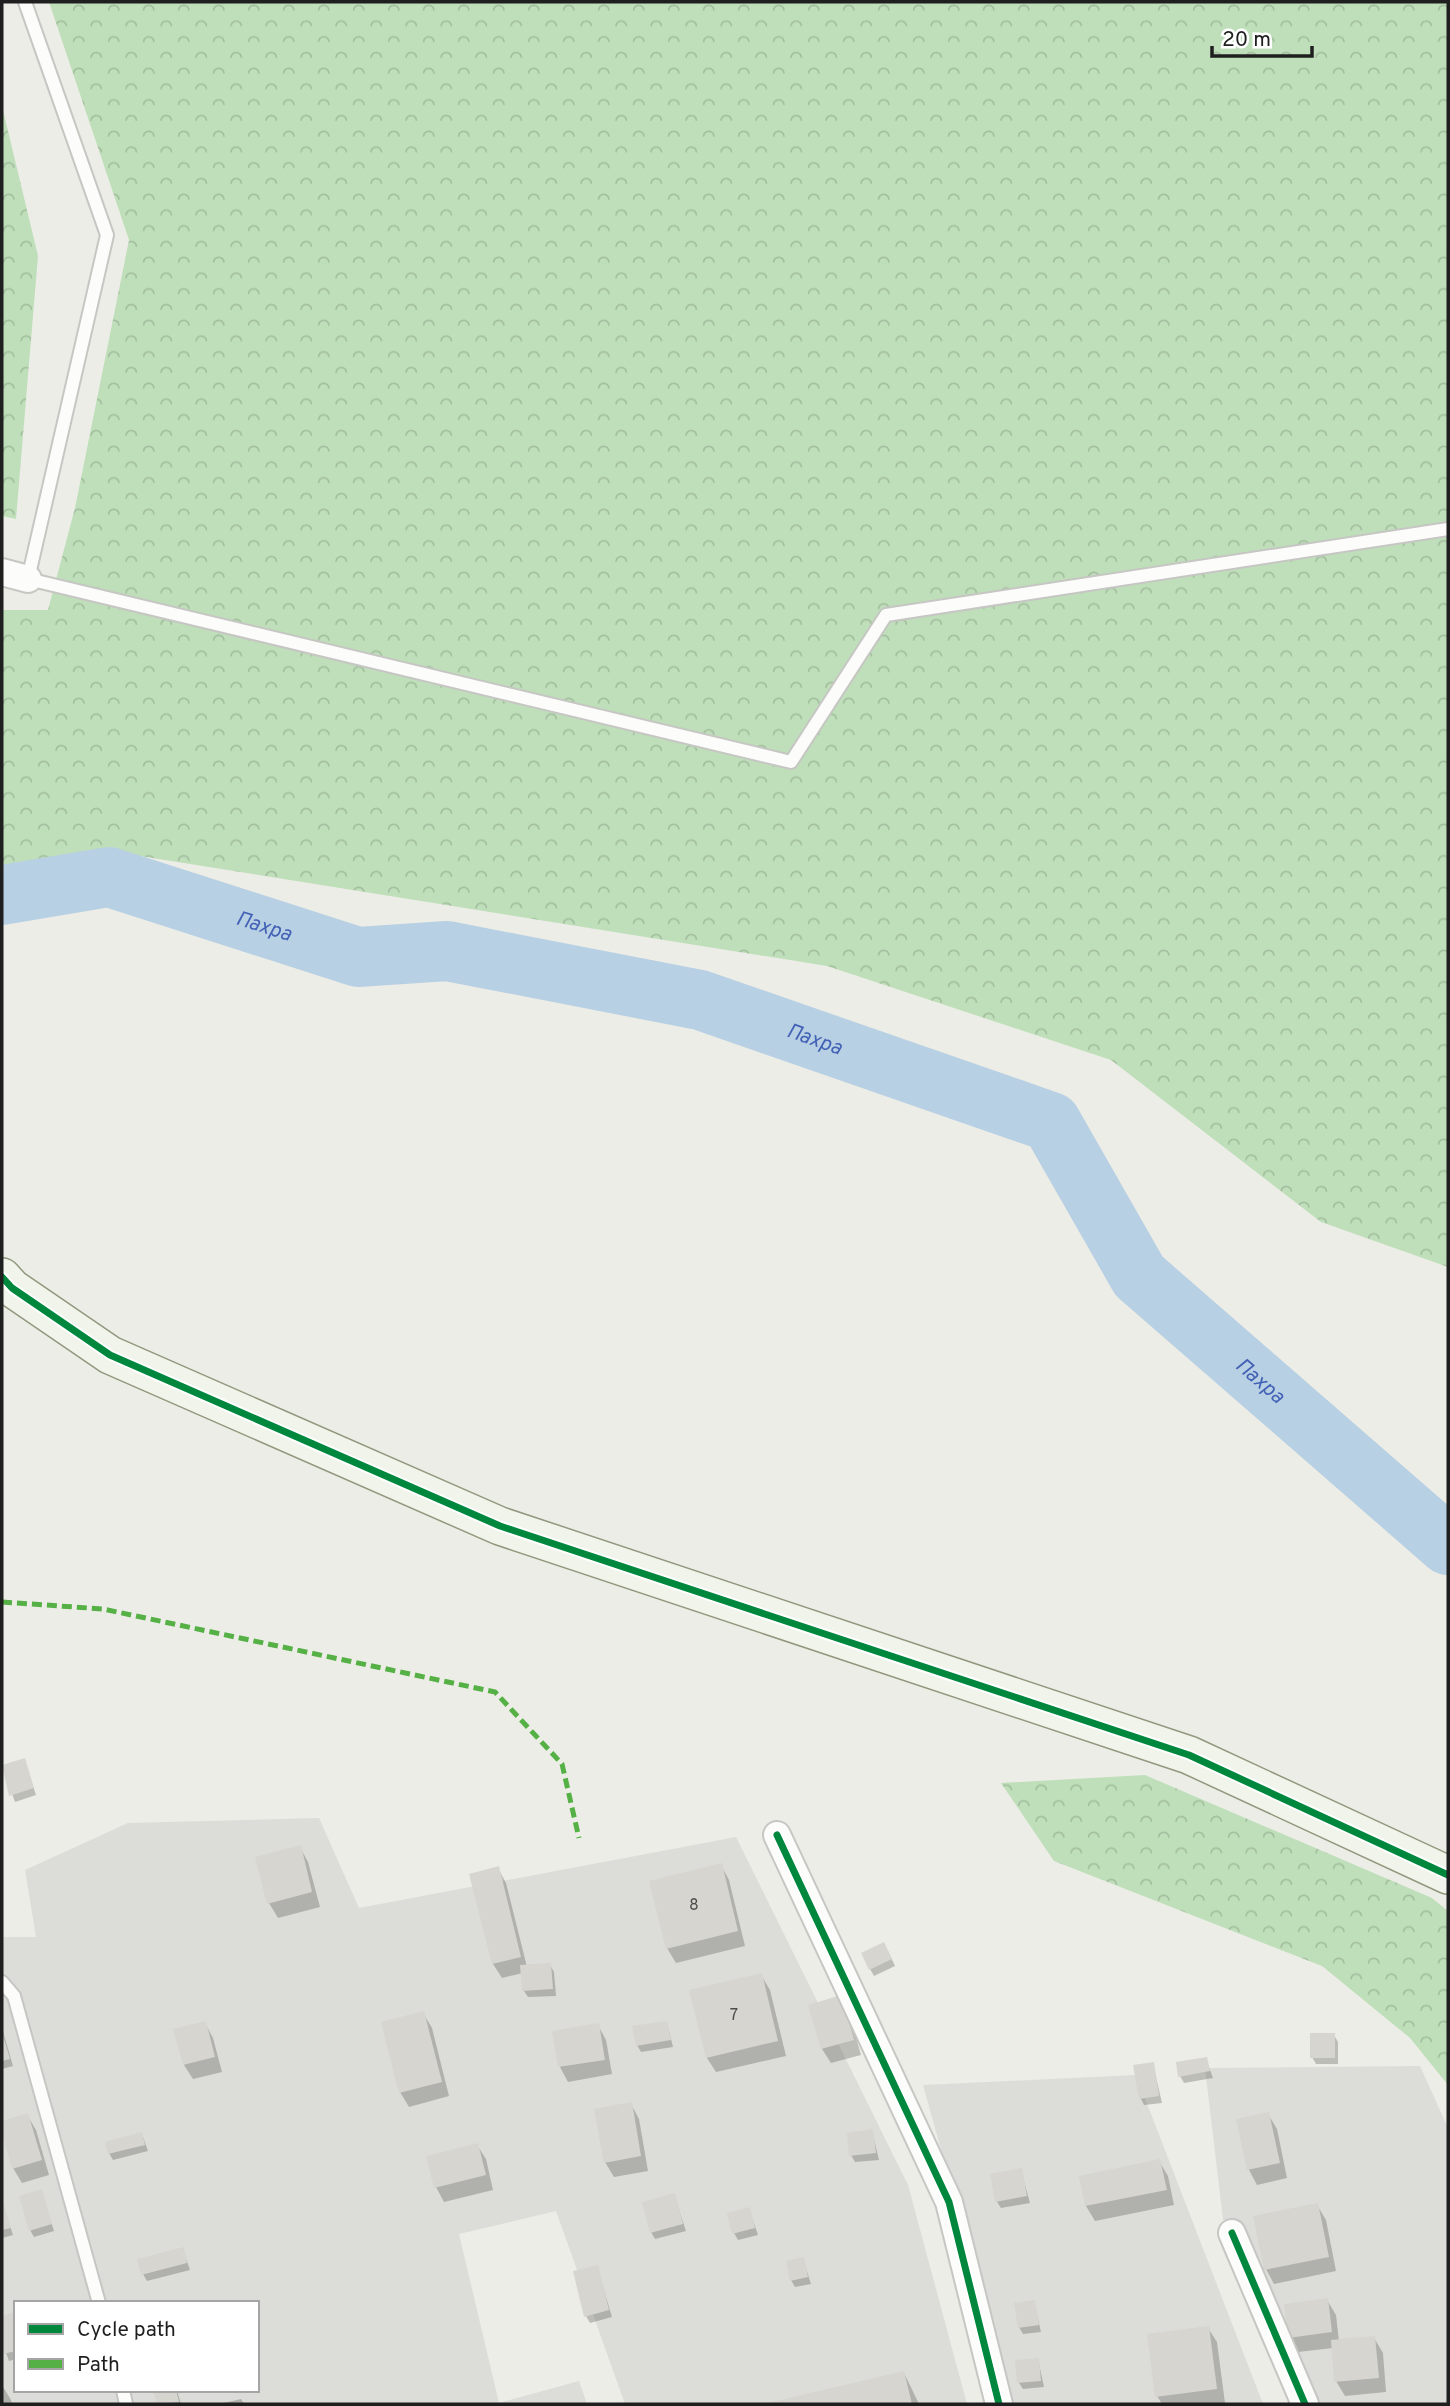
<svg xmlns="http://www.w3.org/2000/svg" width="1450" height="2406" font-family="Overpass,sans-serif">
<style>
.residential{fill:#dcdcd8;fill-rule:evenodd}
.forest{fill:url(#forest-crowns)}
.shadow{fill:#0003}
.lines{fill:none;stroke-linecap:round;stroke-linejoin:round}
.river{stroke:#b8d0e3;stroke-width:60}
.building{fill:#d6d5cf}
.lane-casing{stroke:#c6c6c3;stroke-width:16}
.street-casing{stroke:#c6c6c3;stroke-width:30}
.secondary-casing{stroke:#91987e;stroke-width:40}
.lane{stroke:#fcfcfb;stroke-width:12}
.street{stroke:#fcfcfb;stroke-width:26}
.secondary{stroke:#f1f4ea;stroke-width:37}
.quiet{stroke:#55b145;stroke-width:5;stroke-dasharray:10 5;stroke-linecap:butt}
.cycleway-casing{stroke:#fff;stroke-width:11}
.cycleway{stroke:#00873e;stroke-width:7}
.labels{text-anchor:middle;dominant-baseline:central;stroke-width:5;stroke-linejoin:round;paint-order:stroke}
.number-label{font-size:16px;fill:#4e4e4c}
.water-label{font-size:21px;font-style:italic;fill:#4362b6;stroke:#fff}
</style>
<defs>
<pattern id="forest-crowns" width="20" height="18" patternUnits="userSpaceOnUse" patternTransform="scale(1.75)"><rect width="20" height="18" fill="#bfdfba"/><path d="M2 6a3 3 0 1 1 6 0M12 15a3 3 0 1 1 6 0" fill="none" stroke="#a4bf9f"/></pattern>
</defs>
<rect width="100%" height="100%" fill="#edede7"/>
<!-- residential -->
<g class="residential">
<path d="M319,1818L359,1908L736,1837L908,2185L967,2404H625L556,2211L459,2234L499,2403L579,2381L587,2404H2V1937H36L25,1870L128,1823ZM16,2303H257V2390H16Z"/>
<polygon points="1420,2066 1448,2128 1448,2404 1315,2404 1223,2219 1205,2068"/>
<polygon points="1136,2075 1263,2404 1012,2404 923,2085"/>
</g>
<!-- forest -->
<g class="forest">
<polygon points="49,2 1448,2 1448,1267 1321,1222 1111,1060 827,966 121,853 2,867 2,610 48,610 75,508 129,240"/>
<polygon points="2,106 38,256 16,519 2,516"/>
<polygon points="1145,1775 1432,1898 1448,1911 1448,2085 1410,2038 1322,1966 1054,1861 1001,1783"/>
</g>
<!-- shadow -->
<g class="shadow">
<polygon points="24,1760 36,1795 15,1802 2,1766"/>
<polygon points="300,1847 308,1862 320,1907 278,1918 269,1903"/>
<polygon points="721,1865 729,1880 745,1946 676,1963 667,1948"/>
<polygon points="498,1868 506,1883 527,1967 550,1965 554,1972 556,1996 528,1997 524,1991 523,1973 502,1978 493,1964"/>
<polygon points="888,1951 895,1966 874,1976 870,1969"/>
<polygon points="761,1975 770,1990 786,2056 716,2072 707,2058"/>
<polygon points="840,1997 849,2012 861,2055 831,2063 822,2049"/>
<polygon points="423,2013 432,2028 449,2096 409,2107 400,2092"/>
<polygon points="205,2023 213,2038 222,2072 193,2079 184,2065"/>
<polygon points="667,2023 673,2047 641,2052 637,2045"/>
<polygon points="598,2025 606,2040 612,2074 568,2082 560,2067"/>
<polygon points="2,2028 13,2066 2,2069"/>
<polygon points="1334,2035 1338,2042 1338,2064 1316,2064 1312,2057"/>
<polygon points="1206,2059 1213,2078 1184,2083 1180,2076"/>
<polygon points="1153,2064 1162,2103 1144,2105 1141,2099"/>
<polygon points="631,2104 639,2119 648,2171 614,2177 605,2162"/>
<polygon points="1268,2114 1277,2129 1287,2178 1257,2185 1249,2170 1238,2121"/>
<polygon points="27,2115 36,2130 49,2175 22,2183 13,2168 2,2123"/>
<polygon points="872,2131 879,2160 855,2162 851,2155"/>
<polygon points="142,2134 148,2151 113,2160 109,2153"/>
<polygon points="477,2145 486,2159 493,2190 444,2202 436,2187"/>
<polygon points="1159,2161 1168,2176 1174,2205 1095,2221 1086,2206 1081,2177"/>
<polygon points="1021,2170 1030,2203 1001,2208 997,2202"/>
<polygon points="41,2191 54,2231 34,2237 30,2230"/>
<polygon points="674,2195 686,2231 655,2239 651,2232"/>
<polygon points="2,2201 13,2235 2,2238"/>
<polygon points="1317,2205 1326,2220 1336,2271 1274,2284 1266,2269"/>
<polygon points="749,2209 758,2235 738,2240 734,2233"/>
<polygon points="183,2250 190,2270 147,2281 143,2274"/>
<polygon points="803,2259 811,2284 795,2287 791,2280"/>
<polygon points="597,2267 612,2317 590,2323 586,2316"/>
<polygon points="1327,2300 1336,2315 1339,2341 1374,2338 1383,2353 1386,2392 1345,2396 1336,2381 1333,2348 1298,2352 1290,2338"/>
<polygon points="1034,2301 1041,2332 1023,2334 1019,2327"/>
<polygon points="14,2314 16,2359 9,2361 2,2341 2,2317"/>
<polygon points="1208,2328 1217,2342 1225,2403 1162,2404 1157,2396"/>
<polygon points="1038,2359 1044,2387 1023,2389 1019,2383"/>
<polygon points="904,2373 919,2404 772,2404"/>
<polygon points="2,2385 11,2400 12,2404 2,2404"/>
<polygon points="155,2390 177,2390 181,2404 158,2404"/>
<polygon points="241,2399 244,2404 219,2404"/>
</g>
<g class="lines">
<!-- river -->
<path class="river" id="s1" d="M2,895L109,877L358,957L447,951L700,1000L1051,1122L1139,1276L1448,1545"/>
</g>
<!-- building -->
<g class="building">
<polygon points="25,1758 34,1788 9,1796 2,1765"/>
<polygon points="301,1845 312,1892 267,1904 255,1857"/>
<polygon points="722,1863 738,1931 666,1949 649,1881"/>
<polygon points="499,1866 521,1957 492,1964 469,1874"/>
<polygon points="884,1942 892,1959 869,1970 861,1953"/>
<polygon points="551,1963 553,1989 522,1991 520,1965"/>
<polygon points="762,1973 778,2041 706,2058 689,1990"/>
<polygon points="841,1995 854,2040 821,2049 808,2005"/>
<polygon points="424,2011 442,2082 399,2093 381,2022"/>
<polygon points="206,2021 215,2057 183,2065 173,2029"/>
<polygon points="667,2021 671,2040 636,2046 632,2026"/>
<polygon points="599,2023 605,2060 558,2067 552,2031"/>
<polygon points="2,2032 10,2059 2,2061"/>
<rect x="1310" y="2033" width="25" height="25"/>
<polygon points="1207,2057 1210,2071 1178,2077 1176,2062"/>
<polygon points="1154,2062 1159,2096 1139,2099 1133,2065"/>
<polygon points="632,2102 641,2156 604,2163 594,2109"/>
<polygon points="1269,2112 1280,2163 1247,2170 1236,2119"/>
<polygon points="28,2113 42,2160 12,2169 2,2134 2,2121"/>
<polygon points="873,2129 876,2153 849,2156 847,2133"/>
<polygon points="142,2132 145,2145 108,2154 105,2142"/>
<polygon points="478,2143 486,2175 434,2188 426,2156"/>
<polygon points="1160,2159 1167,2190 1085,2206 1079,2176"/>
<polygon points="1022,2168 1027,2196 995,2202 990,2174"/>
<polygon points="42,2189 52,2224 29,2231 19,2196"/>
<polygon points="675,2193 683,2224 650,2233 642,2202"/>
<polygon points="2,2200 11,2228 2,2230"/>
<polygon points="1318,2203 1329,2257 1264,2270 1253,2216"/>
<polygon points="750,2207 755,2228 732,2234 727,2213"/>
<polygon points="184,2247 187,2263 141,2275 137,2259"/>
<polygon points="804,2257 808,2277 790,2281 786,2261"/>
<polygon points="598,2265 609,2310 584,2317 573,2271"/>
<polygon points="1328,2298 1332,2332 1288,2338 1284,2304"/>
<polygon points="1035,2300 1039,2325 1018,2328 1014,2303"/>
<polygon points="15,2312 16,2351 3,2354 2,2316"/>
<polygon points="1209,2326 1217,2389 1155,2397 1147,2334"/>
<polygon points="1375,2336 1379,2378 1334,2382 1331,2340"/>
<polygon points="1039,2358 1041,2381 1017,2383 1015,2360"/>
<polygon points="904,2371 912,2404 769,2404 768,2403"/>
<polygon points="153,2390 176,2390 179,2402 157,2404"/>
</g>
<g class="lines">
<defs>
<g id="lane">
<polyline points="25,2 107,235 28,579 791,762 886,615 1448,529"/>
<polyline points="2,1982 14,1996 99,2303"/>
<polyline points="123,2390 126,2404"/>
</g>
<g id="street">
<polyline points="2,572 28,579"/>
<polyline points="777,1835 949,2202 999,2404"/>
<polyline points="1232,2233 1305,2404"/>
</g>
<polyline id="secondary" points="2,1277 12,1288 110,1355 500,1526 1189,1755 1448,1875"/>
</defs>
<!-- lane casing -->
<use href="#lane" class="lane-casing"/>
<!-- street casing -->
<use href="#street" class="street-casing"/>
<!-- secondary casing -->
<use href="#secondary" class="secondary-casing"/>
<!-- lane -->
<use href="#lane" class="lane"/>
<!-- street -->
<use href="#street" class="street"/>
<!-- secondary -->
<use href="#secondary" class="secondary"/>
<!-- quiet -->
<polyline class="quiet" points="2,1602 103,1609 495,1692 562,1764 579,1838"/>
<defs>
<g id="cycleway">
<polyline points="2,1277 12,1288 110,1355 500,1526 1189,1755 1448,1875"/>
<polyline points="777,1835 949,2202 999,2404"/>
<polyline points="1232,2233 1305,2404"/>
</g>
</defs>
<!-- cycleway casing -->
<use href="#cycleway" class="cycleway-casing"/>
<!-- cycleway -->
<use href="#cycleway" class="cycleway"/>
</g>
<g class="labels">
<!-- number labels -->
<g class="number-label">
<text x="694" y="1906">8</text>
<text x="734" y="2016">7</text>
</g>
<!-- water labels -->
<g class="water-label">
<text stroke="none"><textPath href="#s1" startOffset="271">Пахра</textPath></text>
<text stroke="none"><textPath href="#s1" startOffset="838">Пахра</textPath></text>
<text stroke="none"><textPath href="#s1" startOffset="1426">Пахра</textPath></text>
</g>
</g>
<!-- border -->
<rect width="1450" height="2406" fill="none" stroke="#1f1f1f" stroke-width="7"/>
<!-- legend -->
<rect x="14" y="2301" width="245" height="91" fill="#ffffff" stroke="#a5a5a5" stroke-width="2"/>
<rect x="28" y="2324" width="35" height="10" fill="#00873e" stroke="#a5a5a5" stroke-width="2"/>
<text x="77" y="2336" font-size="21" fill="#1f1f1f">Cycle path</text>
<rect x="28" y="2359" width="35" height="10" fill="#55b145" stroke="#a5a5a5" stroke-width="2"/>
<text x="77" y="2371" font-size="21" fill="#1f1f1f">Path</text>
<!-- scale -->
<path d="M1212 46v10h100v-10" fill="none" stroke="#1f1f1f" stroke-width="3.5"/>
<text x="1222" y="46" font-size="21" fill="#1f1f1f" stroke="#ffffff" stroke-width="5" paint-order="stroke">20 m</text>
</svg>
